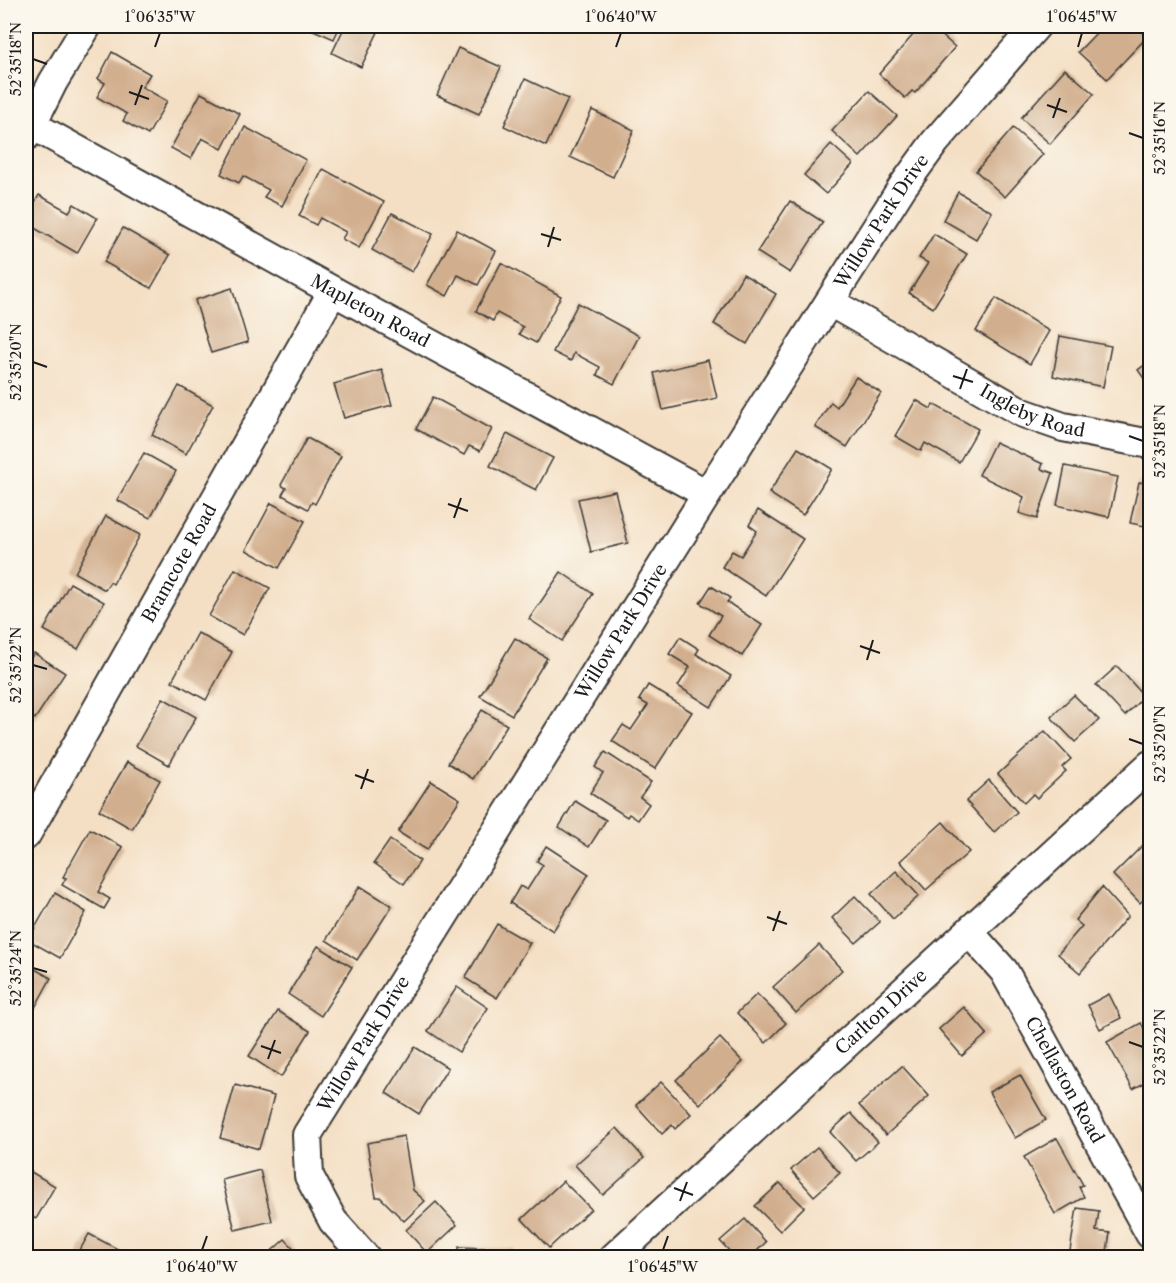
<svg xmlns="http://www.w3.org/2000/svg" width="1176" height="1283" font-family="'Libre Caslon Text',serif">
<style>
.building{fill:#d1ae8d}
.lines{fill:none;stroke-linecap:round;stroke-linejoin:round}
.street-casing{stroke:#3c3935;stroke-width:32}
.street{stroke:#fff;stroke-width:28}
.ticks{fill:none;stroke:#1c1c1c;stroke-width:2}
.labels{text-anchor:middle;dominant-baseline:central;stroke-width:4.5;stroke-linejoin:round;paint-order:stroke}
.street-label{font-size:18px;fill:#1c1c1c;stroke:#fbf7ec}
.neatline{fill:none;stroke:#1c1c1c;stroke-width:2}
.ticks-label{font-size:15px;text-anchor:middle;fill:#1c1c1c}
</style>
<rect width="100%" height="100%" fill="#fbf7ec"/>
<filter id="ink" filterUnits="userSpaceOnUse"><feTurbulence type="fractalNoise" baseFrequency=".0167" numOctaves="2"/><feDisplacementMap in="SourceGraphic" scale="12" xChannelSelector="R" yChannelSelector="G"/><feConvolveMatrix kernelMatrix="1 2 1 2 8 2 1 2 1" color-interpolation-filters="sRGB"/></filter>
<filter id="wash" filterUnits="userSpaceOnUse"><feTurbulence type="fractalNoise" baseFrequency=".008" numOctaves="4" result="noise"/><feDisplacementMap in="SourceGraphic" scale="24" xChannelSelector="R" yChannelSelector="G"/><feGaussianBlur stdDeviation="1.35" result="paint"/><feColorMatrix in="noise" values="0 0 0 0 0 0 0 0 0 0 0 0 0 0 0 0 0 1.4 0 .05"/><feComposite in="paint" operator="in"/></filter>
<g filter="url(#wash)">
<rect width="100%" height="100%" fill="#f4dfc4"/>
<g id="blocks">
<!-- building -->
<g class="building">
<polygon points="26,26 45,26 26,31"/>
<polygon points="136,26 177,26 177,30 137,32"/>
<polygon points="304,26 340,26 334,39"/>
<polygon points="345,26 365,26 378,32 361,67 332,53"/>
<polygon points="921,26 931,26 955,47 915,93 912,91 905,98 879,74"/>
<polygon points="1103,26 1136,26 1147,37 1107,79 1078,52"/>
<polygon points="458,48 501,67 479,114 437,95"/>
<polygon points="112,52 150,74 142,87 167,101 148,135 123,121 127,114 97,97 105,83 98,79"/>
<polygon points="1065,69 1094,94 1050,144 1021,118"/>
<polygon points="525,79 568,99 546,146 504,126"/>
<polygon points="869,91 897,116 860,157 832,131"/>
<polygon points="201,93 240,114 222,149 202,138 191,159 171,148"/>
<polygon points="592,110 634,130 613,177 570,157"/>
<polygon points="245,127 306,160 282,206 264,197 269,190 243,176 239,183 221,174"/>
<polygon points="1013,128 1043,154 1005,197 976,171"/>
<polygon points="831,144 853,164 826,194 804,175"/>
<polygon points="323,169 384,202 359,248 342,239 346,232 320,218 316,225 299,216"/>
<polygon points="958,192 992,212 976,239 943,220"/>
<polygon points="39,195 69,212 74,204 97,218 77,253 26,223 26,218"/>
<polygon points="790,201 823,222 790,273 757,252"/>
<polygon points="392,213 433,234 412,272 372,250"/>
<polygon points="123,228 170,255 151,288 104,262"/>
<polygon points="457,230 496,251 478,285 458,275 447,296 427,285"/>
<polygon points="934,234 967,254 933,308 909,293 928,263 919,258"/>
<polygon points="501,263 561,296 536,343 519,334 523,327 497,313 493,321 476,311"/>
<polygon points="743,274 776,294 747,344 714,324"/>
<polygon points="232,288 248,342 211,353 195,300"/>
<polygon points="996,298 1049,331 1030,364 976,331"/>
<polygon points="578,303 639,336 614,384 597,375 600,367 574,353 571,361 553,352"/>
<polygon points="1060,336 1111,346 1103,387 1053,376"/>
<polygon points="708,360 717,398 663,410 654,373"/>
<polygon points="1150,361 1150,387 1138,370"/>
<polygon points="382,370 392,405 344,418 334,384"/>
<polygon points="856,377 881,393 847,447 815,427 831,402 837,407"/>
<polygon points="179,386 213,405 186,454 152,435"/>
<polygon points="433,397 492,429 480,451 469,446 464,455 416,429"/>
<polygon points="916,400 931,409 933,404 978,429 959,462 925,443 921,451 895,436"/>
<polygon points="507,434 553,458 536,490 490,466"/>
<polygon points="307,438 341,456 315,504 312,502 308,509 282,495 286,488 281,485"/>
<polygon points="995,442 1043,464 1041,469 1053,473 1037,519 1019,513 1024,497 979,475"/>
<polygon points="798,448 832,469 803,515 769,493"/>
<polygon points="144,453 176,471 150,518 117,500"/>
<polygon points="1065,466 1118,477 1109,517 1057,505"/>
<polygon points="1139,482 1150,484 1150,527 1130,523"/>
<polygon points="615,491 628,543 591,552 578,499"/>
<polygon points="271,503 305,521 279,568 246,550"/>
<polygon points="758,510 803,539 766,596 722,567 732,551 741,556 757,531 749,525"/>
<polygon points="106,516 140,535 113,584 110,582 105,590 75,573"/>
<polygon points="235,569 270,588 243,635 209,616"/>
<polygon points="561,572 593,594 562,641 529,619"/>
<polygon points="70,583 104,602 78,649 44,630"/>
<polygon points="711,586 730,598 727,602 762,625 742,656 709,635 721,616 700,603"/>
<polygon points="198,633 232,652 206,700 172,681"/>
<polygon points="680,637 699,649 696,654 731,676 711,707 678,686 690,667 669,654"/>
<polygon points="515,638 547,658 512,715 480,696"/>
<polygon points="34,653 65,673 35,719 26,712 26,665"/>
<polygon points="1117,666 1144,696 1125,716 1096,685"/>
<polygon points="648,685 692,712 655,769 612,741 623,725 631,730 648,705 639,700"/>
<polygon points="1074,695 1099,720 1075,742 1051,717"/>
<polygon points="163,698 196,717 169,765 136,746"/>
<polygon points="482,710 507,725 473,779 448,763"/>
<polygon points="1045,731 1071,759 1062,767 1066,771 1037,798 1033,794 1024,803 998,774"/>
<polygon points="605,752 651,782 640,797 649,804 638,820 629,814 627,817 590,793 603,773 595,767"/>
<polygon points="127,762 160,780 132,829 99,810"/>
<polygon points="989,780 1017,812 994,832 966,801"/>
<polygon points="431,781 460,799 427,850 398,832"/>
<polygon points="575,801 606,820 589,847 559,827"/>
<polygon points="943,822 969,852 926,890 900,861"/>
<polygon points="90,829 123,847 98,892 110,899 104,909 62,885 66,878 63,877"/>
<polygon points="1150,838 1150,893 1140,903 1113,875"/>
<polygon points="390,840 420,861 404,884 374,863"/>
<polygon points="546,846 589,874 553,931 510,903 520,886 527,890 543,865 537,861"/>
<polygon points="896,871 919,896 893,919 871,894"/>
<polygon points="360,886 392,906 357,960 326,940"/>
<polygon points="1102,887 1128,916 1080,973 1058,954 1082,926 1075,920"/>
<polygon points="55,893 86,912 60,958 28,940"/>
<polygon points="855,896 880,922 856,943 832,918"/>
<polygon points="497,924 530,943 497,998 465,978"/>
<polygon points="819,945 842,970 796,1013 773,987"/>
<polygon points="318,946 352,967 321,1016 288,994"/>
<polygon points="26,964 51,978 26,1024"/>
<polygon points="457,987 488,1008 459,1052 428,1031"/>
<polygon points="757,994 786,1023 766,1043 737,1013"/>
<polygon points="1109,994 1121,1018 1100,1029 1088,1005"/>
<polygon points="964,1007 987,1034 962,1056 939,1029"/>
<polygon points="278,1011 310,1031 281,1077 249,1056"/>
<polygon points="1141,1023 1150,1040 1150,1080 1133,1089 1107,1042"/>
<polygon points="720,1038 743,1062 700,1104 676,1080"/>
<polygon points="415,1047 448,1068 419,1114 386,1093"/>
<polygon points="902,1066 929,1096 886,1135 859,1105"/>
<polygon points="1020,1075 1046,1120 1015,1138 989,1092"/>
<polygon points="661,1082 691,1114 675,1129 672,1125 662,1134 636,1105"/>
<polygon points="235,1085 274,1096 259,1149 220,1138"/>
<polygon points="851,1113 878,1142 856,1161 830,1132"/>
<polygon points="617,1128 644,1158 603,1195 575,1165"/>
<polygon points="404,1136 413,1190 425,1201 404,1221 380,1197 376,1197 367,1143"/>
<polygon points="1057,1138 1083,1185 1079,1187 1084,1197 1055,1214 1024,1157"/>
<polygon points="817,1147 840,1173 814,1196 791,1170"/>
<polygon points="26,1169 55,1186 36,1219 26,1213"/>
<polygon points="260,1170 272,1221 235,1230 222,1180"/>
<polygon points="563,1181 591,1209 549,1248 522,1219"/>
<polygon points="780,1183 804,1207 780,1231 755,1206"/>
<polygon points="436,1202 457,1225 427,1253 406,1230"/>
<polygon points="1077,1208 1099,1211 1096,1231 1110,1233 1106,1257 1069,1257"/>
<polygon points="745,1219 766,1242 756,1252 761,1257 735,1257 720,1241"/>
<polygon points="89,1234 123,1252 120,1257 76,1257"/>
<polygon points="285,1239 302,1257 265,1257"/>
<polygon points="459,1247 514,1249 514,1257 459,1257"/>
</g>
</g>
</g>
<g filter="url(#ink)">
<use href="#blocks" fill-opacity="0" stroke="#3c3935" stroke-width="1.5"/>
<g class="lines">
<defs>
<g id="street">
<path id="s1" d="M32,125L333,291L707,494"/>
<polyline points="26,136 53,82 87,26"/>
<path id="s2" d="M830,302L1023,413L1063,427L1150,444"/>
<path id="s3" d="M26,835L333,291"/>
<path id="s4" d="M969,932L1004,971L1150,1234"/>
<path id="s5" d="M366,1258L333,1221L309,1176L307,1135L707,494L903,186L935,142L1036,26"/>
<path id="s6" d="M613,1258L1150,765"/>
</g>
</defs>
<!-- street casing -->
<use href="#street" class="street-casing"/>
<!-- street -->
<use href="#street" class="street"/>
</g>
</g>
<!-- ticks -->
<path class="ticks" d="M155,47L160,33M616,47L621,33M1078,47L1082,33M33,59L47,64M129,92L149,99M135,105L142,85M1047,105L1067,112M1053,118L1060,98M1129,133L1143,138M541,234L561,240M548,247L554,227M33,362L47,367M953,376L973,382M960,389L967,369M1129,436L1143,441M448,504L468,511M454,518L461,498M860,646L880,653M867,660L873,640M33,665L47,669M1129,739L1143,744M355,775L374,782M361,789L368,769M767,917L787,924M773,931L780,911M33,968L47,972M1129,1042L1143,1047M261,1046L281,1053M268,1059L275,1040M674,1188L693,1195M680,1201L687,1182M202,1250L207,1236M663,1250L668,1236"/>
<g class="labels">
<!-- street labels -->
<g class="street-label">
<text stroke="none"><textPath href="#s5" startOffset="1221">Willow Park Drive</textPath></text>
<text stroke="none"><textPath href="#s1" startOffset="386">Mapleton Road</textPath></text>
<text stroke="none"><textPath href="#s2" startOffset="231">Ingleby Road</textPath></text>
<text stroke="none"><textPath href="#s3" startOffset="312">Bramcote Road</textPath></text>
<text stroke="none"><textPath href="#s5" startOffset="735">Willow Park Drive</textPath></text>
<text stroke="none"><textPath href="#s6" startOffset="364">Carlton Drive</textPath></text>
<text stroke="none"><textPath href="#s5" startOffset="249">Willow Park Drive</textPath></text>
<text stroke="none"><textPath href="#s4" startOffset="177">Chellaston Road</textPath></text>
</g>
</g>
<!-- margin -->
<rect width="1176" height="1283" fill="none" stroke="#fbf7ec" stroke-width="66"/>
<rect x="33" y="33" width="1110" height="1217" class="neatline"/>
<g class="ticks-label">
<text x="160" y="22">1°06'35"W</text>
<text x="621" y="22">1°06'40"W</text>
<text x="1082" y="22">1°06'45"W</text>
<text transform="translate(16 59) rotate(-90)" y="5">52°35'18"N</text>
<text transform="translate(1160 138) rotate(-90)" y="5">52°35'16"N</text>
<text transform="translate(16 362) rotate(-90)" y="5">52°35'20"N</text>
<text transform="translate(1160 441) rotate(-90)" y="5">52°35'18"N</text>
<text transform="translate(16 665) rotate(-90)" y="5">52°35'22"N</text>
<text transform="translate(1160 744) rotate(-90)" y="5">52°35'20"N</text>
<text transform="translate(16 968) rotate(-90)" y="5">52°35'24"N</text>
<text transform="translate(1160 1047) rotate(-90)" y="5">52°35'22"N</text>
<text x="202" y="1272">1°06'40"W</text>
<text x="663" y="1272">1°06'45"W</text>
</g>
</svg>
